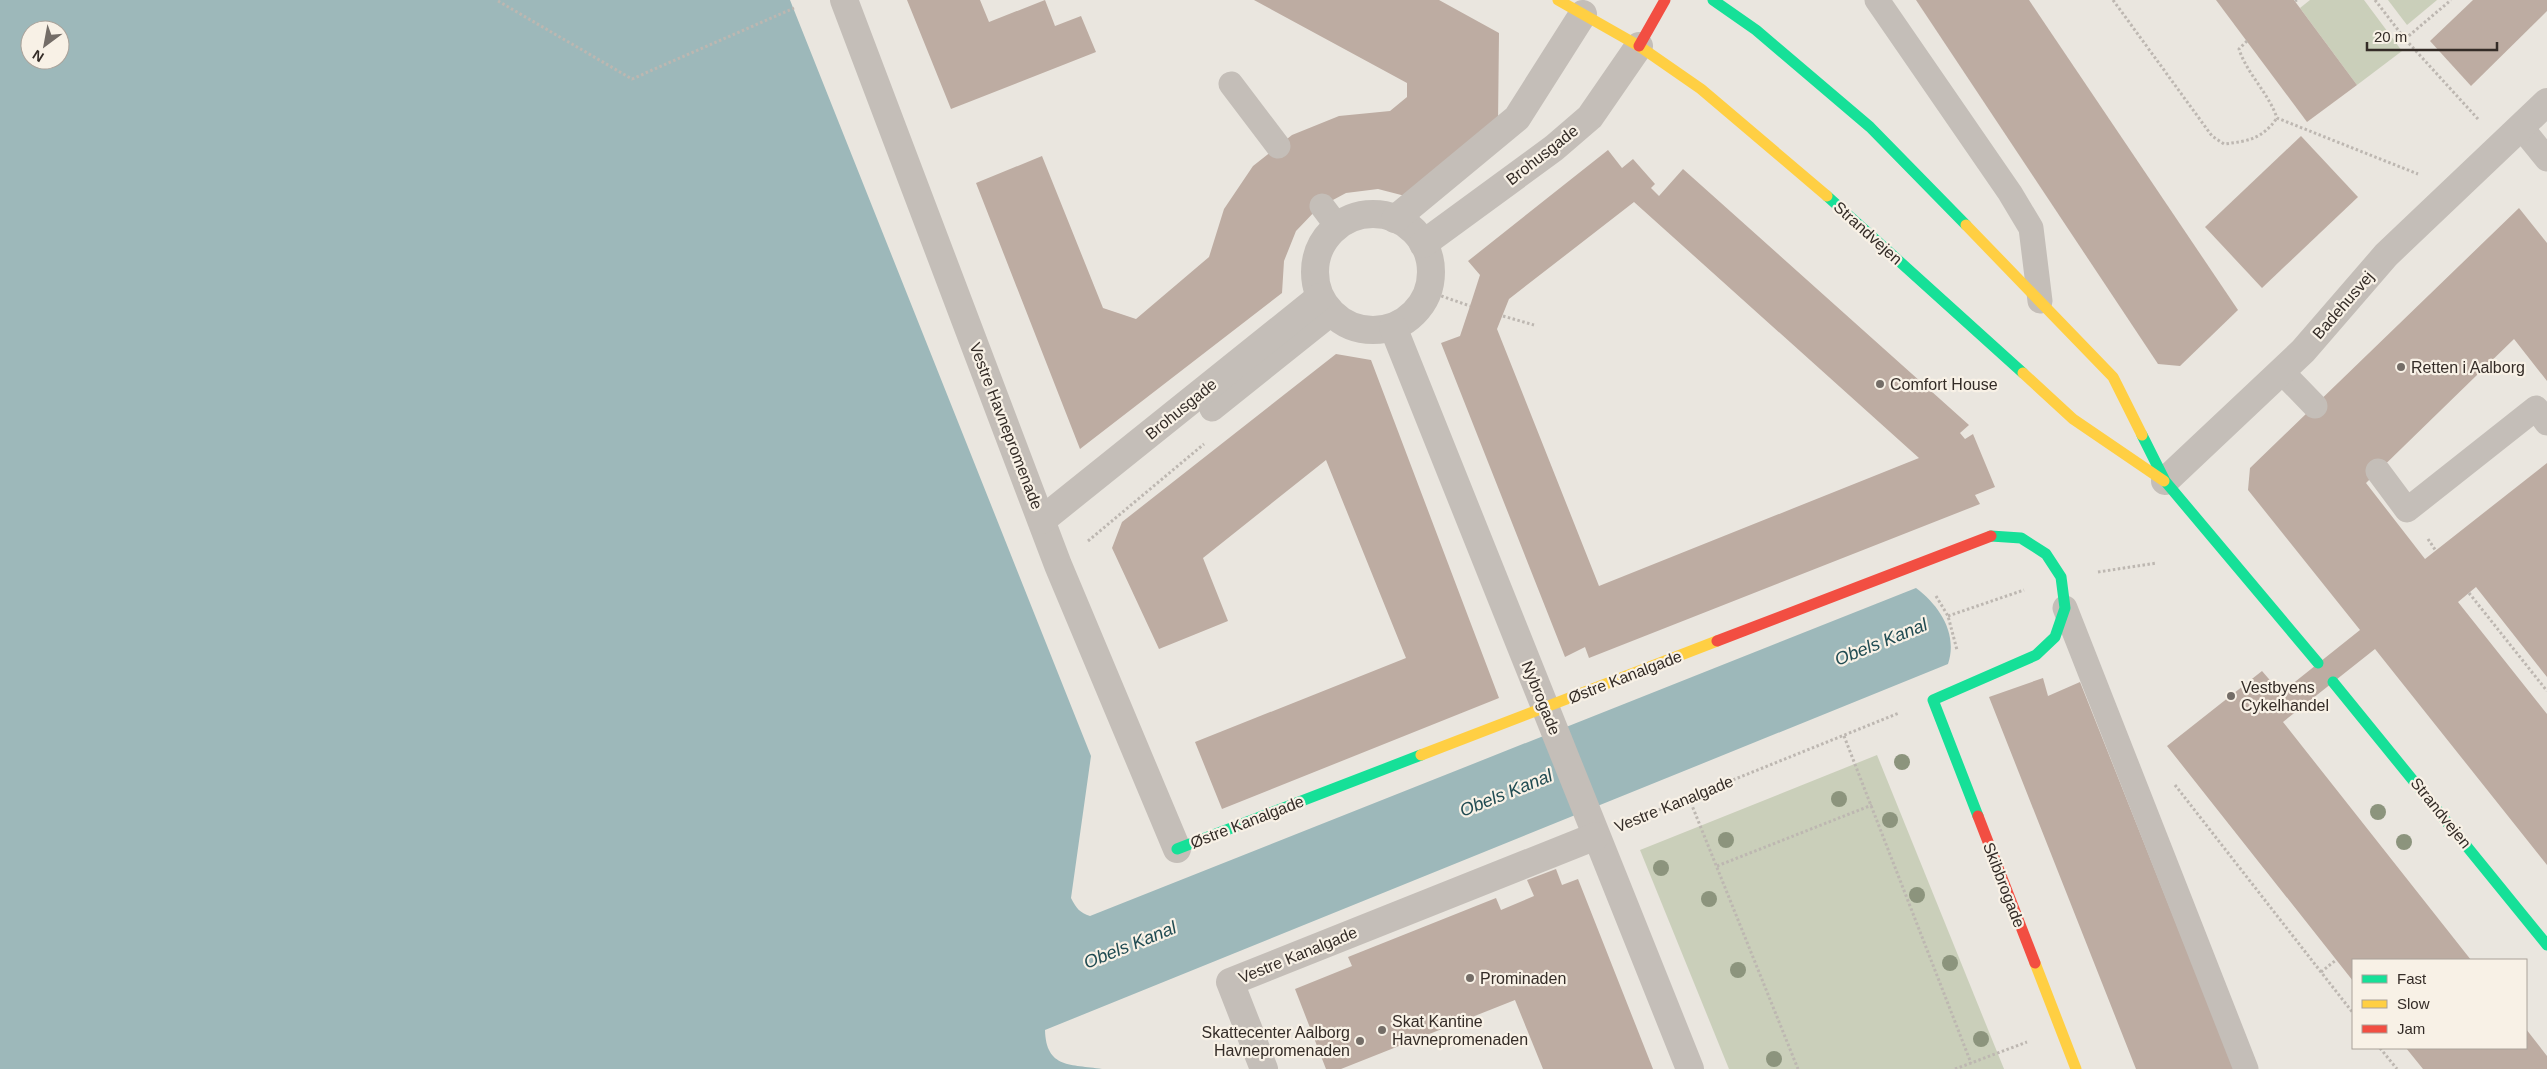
<svg xmlns="http://www.w3.org/2000/svg" width="2547" height="1069" font-family="Arial,sans-serif">
<style>
.green{fill:#cacfba}
.water{fill:#9db8ba;fill-rule:evenodd}
.building{fill:#bdaca2;fill-rule:evenodd}
.lines{fill:none;stroke-linecap:round;stroke-linejoin:round}
.path{stroke:#bdb7b1;stroke-width:3;stroke-dasharray:2.5 2.5;stroke-linecap:butt}
.lane{stroke:#c4beb8;stroke-width:25}
.street{stroke:#c4beb8;stroke-width:28}
.fast{stroke:#16e098;stroke-width:11}
.slow{stroke:#ffcf43;stroke-width:11}
.jam{stroke:#f24e42;stroke-width:11}
.tree{fill:#8c947d}
.poi-dot{fill:#746d67;stroke:#f8f1e6;stroke-width:2}
.labels{text-anchor:middle;dominant-baseline:central;stroke-width:4.5;stroke-linejoin:round;paint-order:stroke}
.street-label{font-size:16px;fill:#342c27;stroke:#f8f1e6}
.poi-label{font-size:16px;fill:#342c27;stroke:#f8f1e6;text-anchor:start}
.water-label{font-size:18px;font-style:italic;fill:#204b52;stroke:#f8f1e6}
</style>
<rect width="100%" height="100%" fill="#eae6df"/>
<!-- green -->
<g class="green">
<polygon points="2310,0 2364,0 2402,51 2357,85 2300,8"/>
<polygon points="2388,0 2437,0 2407,25"/>
<polygon points="1877,755 2004,1069 1729,1069 1640,850"/>
</g>
<!-- water -->
<path class="water" d="M0,0H790L1091,756L1071,898C1076,908 1080,913 1090,916L1916,588C1940,606 1958,634 1948,664L1045,1030C1046,1069 1071,1064 1102,1069H0ZM30,30H60V60H30Z"/>
<!-- building -->
<g class="building">
<polygon points="907,0 980,0 989,22 1045,0 1055,26 1081,16 1096,52 951,109"/>
<polygon points="1254,0 1439,0 1499,33 1498,123 1409,197 1378,189 1346,193 1318,208 1296,231 1284,261 1282,293 1080,449 976,183 1042,156 1103,308 1136,319 1209,257 1224,209 1253,166 1292,135 1339,116 1390,111 1407,97 1407,83"/>
<polygon points="1916,0 2029,0 2238,310 2180,366 2158,364"/>
<polygon points="2216,0 2294,0 2357,85 2307,122"/>
<polygon points="2473,0 2547,0 2547,11 2471,86 2430,41"/>
<polygon points="2301,136 2358,197 2262,288 2205,227"/>
<path d="M1608,150L1622,168L1633,159L1655,184L1651,188L1659,196L1683,169L1969,425L1960,433L1965,439L1973,434L1995,487L1975,495L1980,504L1589,658L1585,647L1565,657L1441,343L1460,336L1470,306L1480,275L1468,261ZM1634,202L1919,458L1599,586L1497,329L1509,299Z"/>
<polygon points="2519,208 2547,243 2547,381 2514,339 2366,483 2425,559 2547,463 2547,677 2476,587 2458,602 2547,714 2547,865 2375,649 2283,722 2471,960 2353,960 2353,981 2167,746 2262,671 2281,693 2360,630 2248,490 2250,468"/>
<polygon points="1336,354 1371,360 1499,698 1222,809 1195,742 1406,658 1326,460 1203,558 1228,621 1159,649 1112,548 1122,522"/>
<polygon points="2043,678 2048,696 2080,682 2234,1069 2136,1069 1989,697"/>
<polygon points="1556,869 1562,885 1578,879 1653,1069 1543,1069 1515,1000 1341,1069 1326,1069 1295,989 1352,966 1348,957 1496,898 1501,910 1534,896 1527,880"/>
<polygon points="2526,1029 2547,1056 2547,1069 2423,1069 2406,1048 2526,1048"/>
</g>
<g class="lines">
<!-- path -->
<g class="path">
<path d="M2113,0L2212,136L2224,144C2249,141 2262,139 2277,118"/>
<polyline points="2375,0 2405,39 2478,119"/>
<polyline points="498,1 632,79 794,8"/>
<polyline points="2295,1 2297,0"/>
<polyline points="2405,39 2451,0"/>
<path d="M2247,41L2239,49C2247,74 2268,92 2277,118L2418,174"/>
<polyline points="1427,291 1470,306"/>
<polyline points="1503,316 1534,325"/>
<polyline points="2428,539 2436,551"/>
<polyline points="1088,541 1204,444"/>
<polyline points="2098,572 2157,563"/>
<polyline points="2469,593 2547,691"/>
<polyline points="1936,596 1948,616 1957,650"/>
<polyline points="1948,616 2024,590"/>
<polyline points="1844,736 1971,1063"/>
<polyline points="2175,785 2353,1013"/>
<polyline points="1689,798 1798,1069"/>
<polyline points="1631,821 1899,713"/>
<polyline points="1717,866 1872,805"/>
<polyline points="2321,972 2336,960"/>
<polyline points="2380,1048 2397,1069"/>
<polyline points="1955,1069 2027,1042"/>
</g>
<!-- lane -->
<g class="lane">
<polyline points="1877,0 2010,193 2031,228 2040,301"/>
<polyline points="1231,84 1278,146"/>
<polyline points="2521,127 2547,159"/>
<polyline points="1322,206 1337,226"/>
<polyline points="2282,372 2315,406"/>
<polyline points="1212,409 1332,313"/>
<polyline points="2378,471 2407,510 2536,408 2547,423"/>
<polyline points="2065,608 2246,1069"/>
</g>
<!-- street -->
<g class="street">
<polyline points="844,0 1058,565 1177,849"/>
<circle cx="1373" cy="272" r="58"/>
<polyline points="1395,219 1517,118 1583,14"/>
<polyline points="1423,244 1554,148 1590,117 1639,46"/>
<polyline points="1393,327 1690,1069"/>
<polyline points="2165,481 2303,351 2386,255 2547,102"/>
<polyline points="1042,520 1320,297"/>
<polyline points="1264,1069 1230,982 1596,836"/>
</g>
<!-- fast -->
<g class="fast">
<polyline points="1713,0 1756,30 1870,127 1966,225"/>
<polyline points="1827,196 2023,373"/>
<polyline points="2142,435 2165,481 2318,663"/>
<polyline points="2333,682 2547,945"/>
<polyline points="1978,816 1933,700 2036,655 2055,637 2065,608 2061,577 2046,554 2021,538 1991,536"/>
<polyline points="1177,849 1421,755"/>
</g>
<!-- slow -->
<g class="slow">
<polyline points="1558,0 1639,46 1701,89 1827,196"/>
<polyline points="1966,225 2113,377 2142,435"/>
<polyline points="2023,373 2073,419 2164,481"/>
<polyline points="1421,755 1717,641"/>
<polyline points="2035,963 2076,1069"/>
</g>
<!-- jam -->
<g class="jam">
<polyline points="1639,46 1665,0"/>
<polyline points="1717,641 1991,536"/>
<polyline points="1978,816 2035,963"/>
</g>
</g>
<!-- trees -->
<g class="tree">
<circle cx="1902" cy="762" r="8"/>
<circle cx="1839" cy="799" r="8"/>
<circle cx="2378" cy="812" r="8"/>
<circle cx="1890" cy="820" r="8"/>
<circle cx="1726" cy="840" r="8"/>
<circle cx="2404" cy="842" r="8"/>
<circle cx="1661" cy="868" r="8"/>
<circle cx="1917" cy="895" r="8"/>
<circle cx="1709" cy="899" r="8"/>
<circle cx="1950" cy="963" r="8"/>
<circle cx="1738" cy="970" r="8"/>
<circle cx="1981" cy="1039" r="8"/>
<circle cx="1774" cy="1059" r="8"/>
</g>
<!-- markers -->
<g class="poi-dot">
<circle cx="2401" cy="367" r="5"/>
<circle cx="1880" cy="384" r="5"/>
<circle cx="2231" cy="696" r="5"/>
<circle cx="1470" cy="978" r="5"/>
<circle cx="1382" cy="1030" r="5"/>
<circle cx="1360" cy="1041" r="5"/>
</g>
<g class="labels">
<!-- street labels -->
<g class="street-label">
<text transform="translate(1542 155) rotate(-38)">Brohusgade</text>
<text transform="translate(1868 233) rotate(42)">Strandvejen</text>
<text transform="translate(2343 305) rotate(-49)">Badehusvej</text>
<text transform="translate(1181 409) rotate(-39)">Brohusgade</text>
<text transform="translate(1006 426) rotate(69)">Vestre Havnepromenade</text>
<text transform="translate(1625 677) rotate(-21)">Østre Kanalgade</text>
<text transform="translate(1541 698) rotate(68)">Nybrogade</text>
<text transform="translate(1674 804) rotate(-22)">Vestre Kanalgade</text>
<text transform="translate(2441 813) rotate(51)">Strandvejen</text>
<text transform="translate(1247 822) rotate(-21)">Østre Kanalgade</text>
<text transform="translate(2004 885) rotate(69)">Skibbrogade</text>
<text transform="translate(1298 955) rotate(-22)">Vestre Kanalgade</text>
</g>
<!-- poi labels -->
<g class="poi-label">
<text x="2411" y="367">Retten i Aalborg</text>
<text x="1890" y="384">Comfort House</text>
<text x="2241" y="687">Vestbyens<tspan x="2241" dy="18">Cykelhandel</tspan></text>
<text x="1480" y="978">Prominaden</text>
<text x="1392" y="1021">Skat Kantine<tspan x="1392" dy="18">Havnepromenaden</tspan></text>
<text x="1350" y="1032" text-anchor="end">Skattecenter Aalborg<tspan x="1350" dy="18">Havnepromenaden</tspan></text>
</g>
<!-- water labels -->
<g class="water-label">
<text transform="translate(1881 642) rotate(-22)">Obels Kanal</text>
<text transform="translate(1506 793) rotate(-22)">Obels Kanal</text>
<text transform="translate(1130 945) rotate(-22)">Obels Kanal</text>
</g>
</g>
<!-- legend -->
<rect x="2352" y="959" width="175" height="90" fill="#f8f1e6" stroke="#aaa29a"/>
<rect x="2362" y="975" width="25" height="8" fill="#16e098" stroke="#aaa29a"/>
<text x="2397" y="984" font-size="15" fill="#342c27">Fast</text>
<rect x="2362" y="1000" width="25" height="8" fill="#ffcf43" stroke="#aaa29a"/>
<text x="2397" y="1009" font-size="15" fill="#342c27">Slow</text>
<rect x="2362" y="1025" width="25" height="8" fill="#f24e42" stroke="#aaa29a"/>
<text x="2397" y="1034" font-size="15" fill="#342c27">Jam</text>
<!-- north arrow -->
<g transform="translate(45 45) rotate(212)"><circle r="24" fill="#f8f1e6" stroke="#aaa29a"/>
<path d="M0-4L9 19L0 12L-9 19Z" fill="#746d67"/>
<text y="-8" font-size="14" font-weight="bold" text-anchor="middle" fill="#342c27">N</text>
</g>
<!-- scale -->
<path d="M2367 42v8h130v-8" fill="none" stroke="#342c27" stroke-width="2.5"/>
<text x="2374" y="42" font-size="15" fill="#342c27" stroke="#f8f1e6" stroke-width="4" paint-order="stroke">20 m</text>
</svg>
